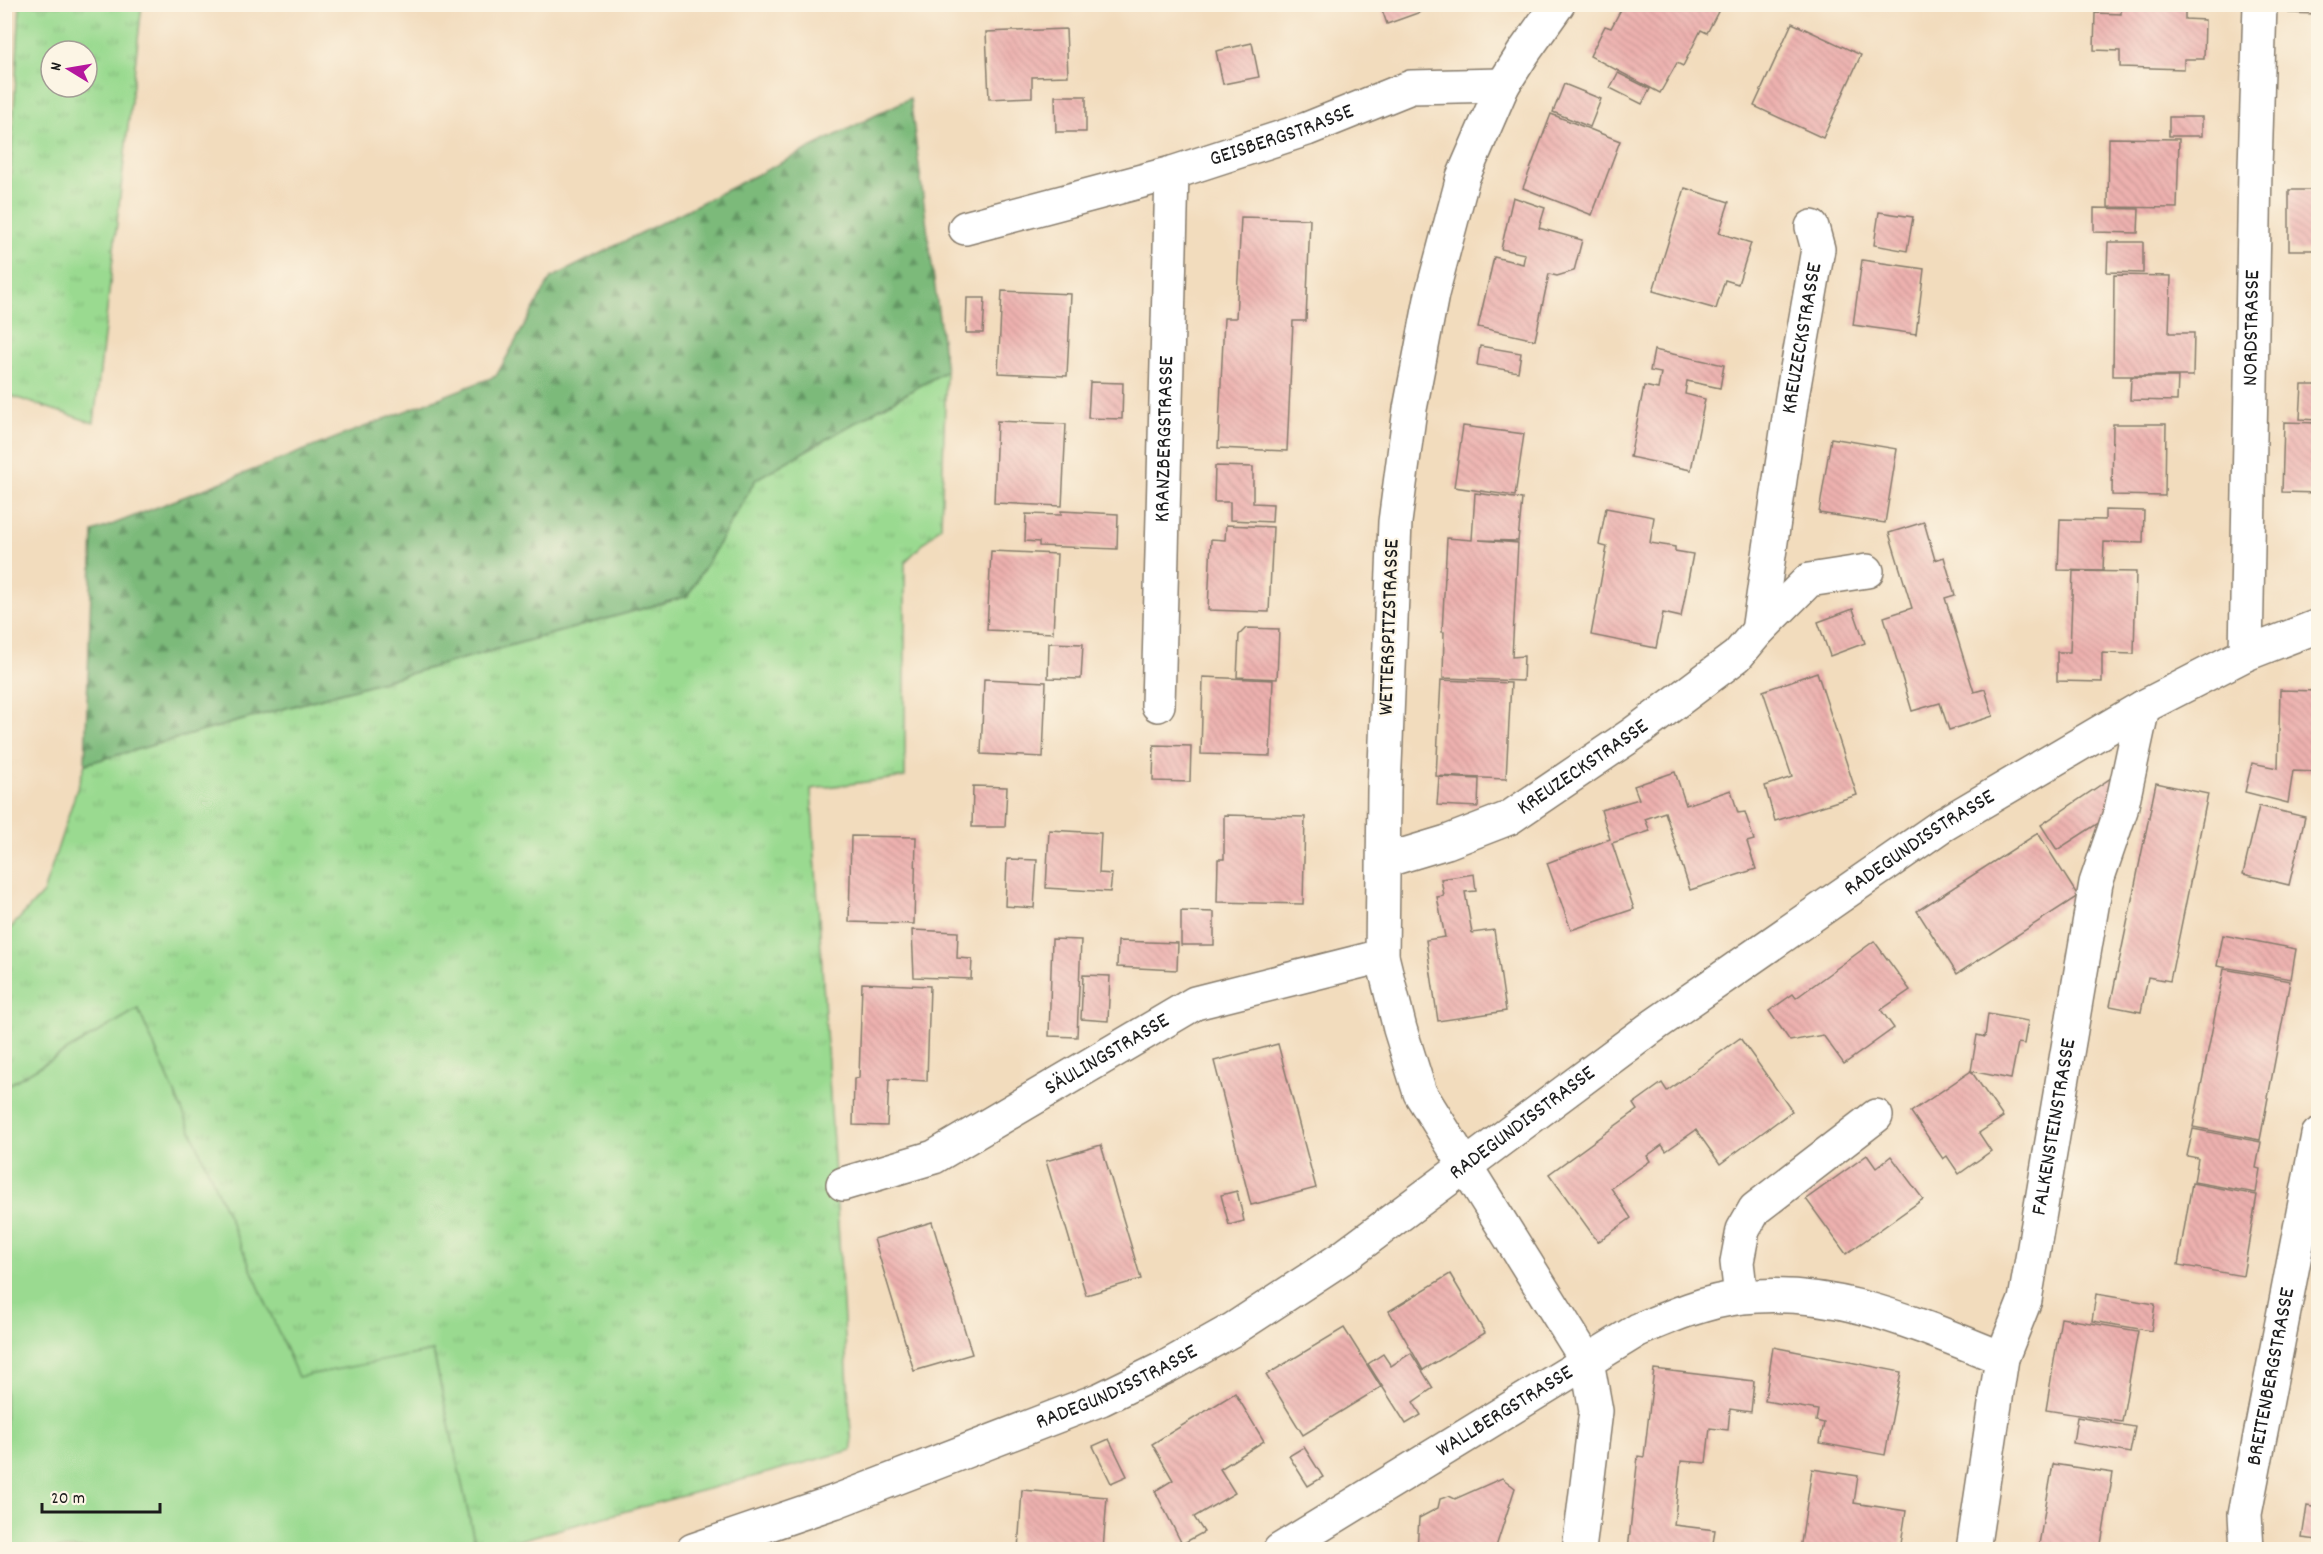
<svg xmlns="http://www.w3.org/2000/svg" width="2323" height="1554" font-family="Dekko,sans-serif">
<style>
.grass{fill:url(#grass-tufts);stroke:#5b7b56;stroke-width:1.5;fill-rule:evenodd}
.forest{fill:url(#forest-firs);stroke:#4c6b4b;stroke-width:1.5}
.park{fill:#9ada90;stroke:#5b7b56;stroke-width:1.5}
.building{fill:url(#building-back-hatch)}
.lines{fill:none;stroke-linecap:round;stroke-linejoin:round}
.minor-casing{stroke:#877c6c;stroke-width:36}
.minor{stroke:#fff;stroke-width:33}
.labels{text-anchor:middle;dominant-baseline:central;stroke-width:4.5;stroke-linejoin:round;paint-order:stroke}
.street-label{font-size:22px;fill:#1c1c1c;stroke:#fcf5e5}
</style>
<defs>
<pattern id="grass-tufts" width="24" height="20" patternUnits="userSpaceOnUse" patternTransform="scale(1.5)"><rect width="24" height="20" fill="#9ada90"/><path d="M3 7l-1-3M5 7V3M7 7l1-3M15 17l-1-3M17 17v-4M19 17l1-3" fill="none" stroke="#84ba7c"/></pattern>
<pattern id="forest-firs" width="22" height="20" patternUnits="userSpaceOnUse" patternTransform="scale(1.5)"><rect width="22" height="20" fill="#7bba7a"/><path d="M5 1l3.5 6h-7zM16 11l3.5 6h-7z" fill="#649663"/></pattern>
<pattern id="building-back-hatch" width="6" height="6" patternUnits="userSpaceOnUse" patternTransform="scale(1.5)"><rect width="6" height="6" fill="#edb1af"/><path d="M-1 5l2 2M0 0l6 6M5-1l2 2" fill="none" stroke="#cb9896"/></pattern>
</defs>
<rect width="100%" height="100%" fill="#fcf5e5"/>
<filter id="ink" filterUnits="userSpaceOnUse"><feTurbulence type="fractalNoise" baseFrequency=".0167" numOctaves="2"/><feDisplacementMap in="SourceGraphic" scale="12" xChannelSelector="R" yChannelSelector="G"/><feConvolveMatrix kernelMatrix="1 2 1 2 8 2 1 2 1" color-interpolation-filters="sRGB"/></filter>
<filter id="wash" filterUnits="userSpaceOnUse"><feTurbulence type="fractalNoise" baseFrequency=".008" numOctaves="4" result="noise"/><feDisplacementMap in="SourceGraphic" scale="24" xChannelSelector="R" yChannelSelector="G"/><feGaussianBlur stdDeviation="1.35" result="paint"/><feColorMatrix in="noise" values="0 0 0 0 0 0 0 0 0 0 0 0 0 0 0 0 0 1.4 0 .05"/><feComposite in="paint" operator="in"/></filter>
<g filter="url(#wash)">
<rect width="100%" height="100%" fill="#f2dcbd"/>
<!-- grass -->
<g class="grass">
<path d="M20,5H142L94,423L5,394V269ZM51,51H87V87H51Z"/>
<polygon points="946,371 941,526 905,562 905,777 811,789 852,1450 486,1549 476,1549 433,1351 298,1378 138,1009 5,1087 4,935 43,893 85,764 688,596 756,479"/>
</g>
<!-- forest -->
<polygon class="forest" points="910,98 946,371 756,479 688,596 85,764 93,532 496,376 551,278"/>
<!-- park -->
<polygon class="park" points="138,1009 298,1377 433,1351 476,1549 5,1549 5,1087"/>
<g id="blocks">
<!-- building -->
<g class="building">
<polygon points="1380,4 1440,4 1440,5 1387,24"/>
<polygon points="1624,4 1722,4 1707,33 1701,30 1683,66 1677,63 1660,93 1590,56 1605,26 1611,28"/>
<polygon points="2121,4 2185,4 2185,19 2205,20 2204,59 2184,59 2184,69 2120,67 2120,51 2094,50 2095,13 2121,14"/>
<polygon points="2289,4 2318,4 2318,14 2289,13"/>
<polygon points="1792,23 1861,55 1823,138 1754,106"/>
<polygon points="1066,29 1068,76 1032,77 1032,97 989,99 986,32"/>
<polygon points="1252,43 1259,77 1223,84 1216,51"/>
<polygon points="1618,73 1650,89 1642,104 1610,88"/>
<polygon points="1564,84 1601,99 1590,127 1553,112"/>
<polygon points="1055,96 1086,96 1086,132 1056,132"/>
<polygon points="1551,114 1620,141 1592,215 1523,188"/>
<rect x="2169" y="117" width="33" height="19"/>
<polygon points="2109,138 2179,139 2177,208 2108,207"/>
<polygon points="1685,188 1729,202 1719,233 1751,243 1738,284 1725,280 1716,309 1653,291"/>
<rect x="2289" y="190" width="29" height="60"/>
<polygon points="1513,197 1545,208 1539,228 1582,240 1574,271 1557,276 1549,274 1535,340 1478,327 1494,257 1523,264 1525,254 1501,249"/>
<polygon points="2094,208 2139,209 2138,233 2094,232"/>
<polygon points="1879,212 1913,217 1907,251 1874,245"/>
<polygon points="1241,217 1310,219 1306,321 1293,321 1287,451 1218,448 1224,318 1236,318"/>
<polygon points="2108,242 2143,242 2143,273 2107,272"/>
<polygon points="1862,260 1924,269 1916,334 1853,325"/>
<polygon points="2114,275 2171,276 2169,333 2194,333 2193,376 2113,376"/>
<polygon points="1002,291 1071,294 1067,376 998,373"/>
<polygon points="967,298 985,298 983,333 966,333"/>
<polygon points="1480,346 1521,353 1518,372 1477,365"/>
<polygon points="1654,350 1724,365 1720,388 1687,381 1685,394 1705,399 1691,470 1630,457 1644,386 1658,389 1661,373 1650,371"/>
<polygon points="2131,377 2178,377 2177,401 2130,400"/>
<polygon points="1090,382 1123,383 1122,419 1088,418"/>
<polygon points="2302,385 2318,385 2318,420 2300,419"/>
<polygon points="997,421 1066,424 1062,506 994,503"/>
<polygon points="2284,422 2318,423 2318,493 2282,492"/>
<polygon points="2113,424 2166,424 2165,496 2112,495"/>
<polygon points="1463,426 1524,434 1515,496 1454,487"/>
<polygon points="1831,438 1897,449 1885,523 1819,513"/>
<polygon points="1215,466 1253,467 1253,503 1273,504 1272,522 1230,520 1230,502 1214,502"/>
<polygon points="1475,493 1522,499 1518,541 1479,540 1518,543 1512,657 1524,656 1523,681 1443,678 1444,632 1442,632 1447,538 1472,540"/>
<polygon points="1606,508 1654,517 1650,543 1675,547 1675,551 1693,554 1681,617 1663,613 1656,648 1591,635 1607,547 1599,545"/>
<polygon points="2105,510 2144,511 2143,543 2104,542 2103,571 2058,570 2060,519 2105,520"/>
<polygon points="1061,511 1118,514 1117,549 1039,546 1039,542 1025,541 1026,514 1061,515"/>
<polygon points="1924,522 1935,560 1944,557 1955,595 1945,598 1974,692 1985,689 1993,716 1949,730 1940,703 1912,711 1884,617 1912,608 1889,533"/>
<polygon points="1226,525 1273,527 1269,612 1208,610 1211,539 1225,540"/>
<polygon points="991,551 1057,554 1053,633 987,630"/>
<polygon points="2073,571 2136,572 2134,654 2102,653 2102,682 2057,681 2057,652 2070,652"/>
<polygon points="1853,609 1865,643 1830,656 1818,622"/>
<polygon points="1246,628 1279,629 1277,679 1237,677 1239,635"/>
<polygon points="1049,643 1083,644 1081,679 1048,678"/>
<polygon points="1817,672 1857,795 1775,821 1765,786 1792,777 1763,691"/>
<polygon points="1203,677 1273,680 1270,756 1201,754"/>
<polygon points="984,679 1046,682 1043,757 981,754"/>
<polygon points="1441,680 1511,683 1506,779 1436,776"/>
<polygon points="2280,690 2318,691 2318,772 2293,771 2288,803 2245,792 2252,763 2278,768"/>
<polygon points="1154,745 1191,746 1190,782 1153,781"/>
<polygon points="1675,772 1686,805 1731,790 1738,813 1745,812 1754,840 1747,842 1756,869 1690,890 1665,812 1645,819 1650,831 1612,843 1634,909 1571,930 1547,863 1610,839 1601,810 1639,799 1634,786"/>
<polygon points="2117,774 2108,817 2057,850 2041,825"/>
<polygon points="1439,777 1479,779 1478,807 1437,805"/>
<polygon points="2156,783 2208,794 2170,981 2148,977 2141,1012 2110,1006"/>
<polygon points="973,786 1007,787 1005,827 972,827"/>
<polygon points="2259,806 2305,817 2289,885 2243,874"/>
<polygon points="1224,815 1305,817 1303,904 1217,902 1218,859 1224,859"/>
<polygon points="1049,830 1101,833 1099,873 1112,874 1110,892 1046,888"/>
<polygon points="2038,833 2078,896 1957,974 1917,911"/>
<polygon points="851,836 916,837 914,924 849,922"/>
<polygon points="1007,859 1037,860 1034,908 1005,906"/>
<polygon points="1474,874 1476,891 1465,892 1472,933 1494,930 1506,1011 1438,1021 1426,940 1445,937 1437,897 1444,896 1441,879"/>
<polygon points="1181,911 1214,912 1214,945 1181,945"/>
<polygon points="912,930 958,932 957,958 972,959 971,979 914,977"/>
<polygon points="2223,935 2296,949 2291,979 2217,966"/>
<polygon points="1052,939 1081,940 1077,1037 1049,1036"/>
<polygon points="1118,941 1178,943 1177,970 1117,967"/>
<polygon points="1874,941 1910,990 1881,1010 1894,1028 1844,1064 1823,1035 1790,1041 1769,1011 1793,994 1796,998"/>
<polygon points="2224,969 2290,981 2260,1140 2193,1127"/>
<polygon points="1083,975 1110,976 1108,1021 1081,1019"/>
<polygon points="862,983 930,986 927,1081 889,1079 887,1126 853,1125 854,1079 859,1078"/>
<polygon points="1988,1014 2028,1021 2024,1044 2018,1043 2011,1079 1971,1071 2003,1117 1979,1133 1991,1151 1959,1174 1947,1156 1943,1159 1911,1112 1971,1071 1977,1035 1985,1037"/>
<polygon points="1740,1038 1792,1111 1720,1164 1696,1130 1666,1151 1662,1145 1647,1156 1650,1161 1611,1188 1631,1218 1598,1242 1549,1174 1637,1110 1633,1104 1662,1083 1667,1091"/>
<polygon points="1278,1044 1316,1188 1251,1205 1214,1061"/>
<polygon points="2193,1129 2261,1142 2256,1168 2260,1169 2256,1193 2194,1182 2198,1158 2187,1156"/>
<polygon points="1101,1145 1141,1279 1086,1295 1046,1161"/>
<polygon points="1867,1155 1876,1168 1891,1156 1923,1199 1846,1254 1806,1199"/>
<polygon points="2192,1183 2257,1195 2243,1276 2178,1265"/>
<polygon points="1237,1191 1244,1221 1229,1225 1221,1195"/>
<polygon points="932,1222 972,1354 914,1371 874,1239"/>
<polygon points="2317,1268 2318,1268 2318,1290 2314,1289"/>
<polygon points="1450,1274 1485,1333 1423,1370 1389,1311"/>
<polygon points="2096,1294 2155,1304 2151,1331 2092,1321"/>
<polygon points="2061,1318 2138,1331 2122,1422 2046,1410"/>
<polygon points="1344,1328 1381,1387 1303,1435 1266,1375"/>
<polygon points="1773,1347 1901,1372 1885,1455 1820,1443 1824,1423 1816,1421 1818,1410 1765,1401"/>
<polygon points="1411,1353 1433,1388 1413,1402 1421,1415 1406,1424 1368,1364 1383,1354 1391,1366"/>
<polygon points="1654,1369 1754,1381 1751,1412 1730,1409 1728,1430 1710,1428 1706,1463 1681,1461 1674,1525 1715,1530 1712,1550 1628,1550 1638,1456 1644,1457"/>
<polygon points="2316,1377 2318,1377 2318,1400 2313,1400"/>
<polygon points="1235,1393 1264,1441 1220,1469 1235,1493 1194,1517 1204,1532 1182,1544 1155,1491 1173,1480 1152,1444"/>
<polygon points="2077,1417 2135,1427 2130,1453 2073,1443"/>
<polygon points="1109,1439 1127,1476 1111,1483 1093,1446"/>
<polygon points="1304,1447 1323,1477 1308,1486 1289,1456"/>
<polygon points="2053,1464 2113,1473 2100,1550 2038,1550"/>
<polygon points="1812,1469 1858,1476 1854,1503 1906,1511 1900,1550 1800,1550"/>
<polygon points="1502,1478 1515,1488 1495,1550 1417,1550 1419,1518 1438,1508 1440,1499 1449,1496 1455,1499"/>
<polygon points="1022,1490 1107,1497 1103,1550 1018,1550"/>
<polygon points="2307,1506 2318,1508 2318,1540 2302,1538"/>
</g>
</g>
</g>
<g filter="url(#ink)">
<use href="#blocks" fill-opacity="0" stroke="#877c6c" stroke-width="1.5"/>
<g class="lines">
<defs>
<g id="minor">
<polyline points="1558,4 1524,52 1503,85 1463,177 1432,294 1410,409 1395,522 1384,790 1382,956 1400,1029 1420,1093 1587,1361 1596,1411 1579,1550"/>
<path id="s1" d="M965,228L1172,173L1307,129L1411,87L1503,85"/>
<path id="s2" d="M1758,631L1792,397L1818,249L1812,227"/>
<path id="s3" d="M2246,654L2255,168L2260,4"/>
<path id="s4" d="M1158,705L1172,173"/>
<path id="s5" d="M1384,861L1447,842L1509,818L1633,734L1737,656L1758,631L1809,580L1867,571"/>
<path id="s6" d="M843,1184L934,1157L1195,1003L1382,956"/>
<polyline points="1741,1297 1737,1262 1743,1230 1755,1209 1876,1116"/>
<path id="s7" d="M693,1550L834,1502L1101,1399L1166,1367L1232,1330L1342,1258L1656,1024L1941,826L2143,707L2246,654L2318,626"/>
<path id="s8" d="M1280,1550L1638,1330C1671,1316 1706,1301 1742,1297C1837,1287 1916,1324 2002,1358"/>
<path id="s9" d="M1973,1550L2002,1358L2025,1300L2096,883L2121,810L2143,707"/>
<path id="s10" d="M2247,1550L2245,1514L2318,1135"/>
</g>
</defs>
<!-- minor casing -->
<use href="#minor" class="minor-casing"/>
<!-- minor -->
<use href="#minor" class="minor"/>
</g>
</g>
<g class="labels">
<!-- street labels -->
<g class="street-label">
<text stroke="none"><textPath href="#s1" startOffset="330">GEISBERGSTRASSE</textPath></text>
<text stroke="none"><textPath href="#s3" startOffset="326">NORDSTRASSE</textPath></text>
<text stroke="none"><textPath href="#s2" startOffset="296">KREUZECKSTRASSE</textPath></text>
<text stroke="none"><textPath href="#s4" startOffset="266">KRANZBERGSTRASSE</textPath></text>
<text transform="translate(1390 627) rotate(-88)">WETTERSPITZSTRASSE</text>
<text stroke="none"><textPath href="#s5" startOffset="222">KREUZECKSTRASSE</textPath></text>
<text stroke="none"><textPath href="#s7" startOffset="1426">RADEGUNDISSTRASSE</textPath></text>
<text stroke="none"><textPath href="#s6" startOffset="296">SÄULINGSTRASSE</textPath></text>
<text stroke="none"><textPath href="#s7" startOffset="940">RADEGUNDISSTRASSE</textPath></text>
<text stroke="none"><textPath href="#s9" startOffset="432">FALKENSTEINSTRASSE</textPath></text>
<text stroke="none"><textPath href="#s10" startOffset="176">BREITENBERGSTRASSE</textPath></text>
<text stroke="none"><textPath href="#s7" startOffset="454">RADEGUNDISSTRASSE</textPath></text>
<text stroke="none"><textPath href="#s8" startOffset="264">WALLBERGSTRASSE</textPath></text>
</g>
</g>
<!-- margin -->
<rect width="2323" height="1554" fill="none" stroke="#fcf5e5" stroke-width="24"/>
<!-- north arrow -->
<g transform="translate(69 69) rotate(281)"><circle r="28" fill="#fcf5e5" stroke="#a29e95" stroke-width="1.5"/>
<path d="M0-4.5L10 22L0 15L-10 22Z" fill="#b5179e"/>
<text y="-9" font-size="16" font-weight="bold" text-anchor="middle" fill="#1c1c1c">N</text>
</g>
<!-- scale -->
<path d="M42 1503v9h118v-9" fill="none" stroke="#1c1c1c" stroke-width="3"/>
<text x="51" y="1503" font-size="18" fill="#1c1c1c" stroke="#fcf5e5" stroke-width="4.5" paint-order="stroke">20 m</text>
</svg>
